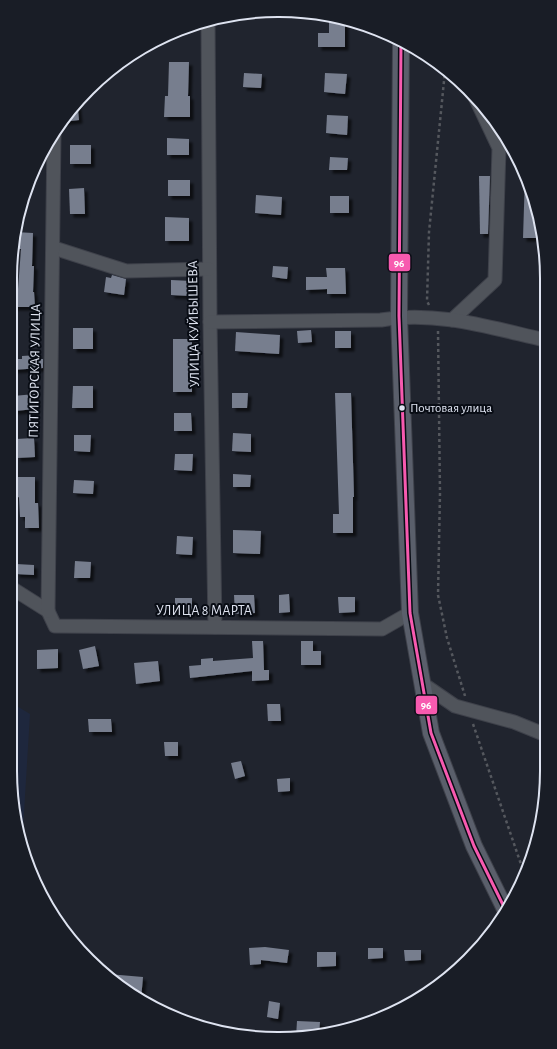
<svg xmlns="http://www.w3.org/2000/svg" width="557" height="1049" font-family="'Alegreya Sans',sans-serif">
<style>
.built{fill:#1e273d}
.building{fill:#777e8e;filter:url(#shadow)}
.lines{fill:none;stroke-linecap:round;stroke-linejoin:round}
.minor-casing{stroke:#3e414a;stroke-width:15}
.major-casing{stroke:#3e414a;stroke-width:18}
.path{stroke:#55585e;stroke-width:2.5;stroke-dasharray:3 3;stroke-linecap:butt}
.minor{stroke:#50545b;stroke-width:13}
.major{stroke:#5a5f6b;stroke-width:16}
.bus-1-casing{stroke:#080c14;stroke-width:6}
.bus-1{stroke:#f75aaf;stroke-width:3}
.bus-dot{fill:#dee3f0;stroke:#080c14;stroke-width:1.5}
.labels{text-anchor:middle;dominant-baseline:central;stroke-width:4;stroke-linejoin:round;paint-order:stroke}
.bus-label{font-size:13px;fill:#dee3f0;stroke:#080c14;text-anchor:start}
.street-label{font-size:14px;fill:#dee3f0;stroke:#080c14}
.rim{fill:none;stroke:#dee3f0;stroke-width:2}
.line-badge{stroke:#080c14;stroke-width:1.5}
.badge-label{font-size:11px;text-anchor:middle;font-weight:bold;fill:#fff}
</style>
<defs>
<filter id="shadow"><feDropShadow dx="3.5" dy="3.5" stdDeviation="1" flood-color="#0009"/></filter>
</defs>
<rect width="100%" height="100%" fill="#20242e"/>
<!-- built -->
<polygon class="built" points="10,702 30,714 22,846 10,770"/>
<!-- building -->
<g class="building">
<polygon points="329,16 345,20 345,47 318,47 318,33 329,33"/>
<polygon points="169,62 189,62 188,96 190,96 190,117 164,117 165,96 168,96"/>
<polygon points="244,73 262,74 261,88 243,87"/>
<polygon points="325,73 347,74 345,94 324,92"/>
<polygon points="77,101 79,120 62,122 76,102"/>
<polygon points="327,115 348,116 347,135 326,133"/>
<polygon points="167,138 189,139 189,155 167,155"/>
<rect x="70" y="145" width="21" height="19"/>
<polygon points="330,157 348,158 347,170 329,170"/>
<polygon points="479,176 490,176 488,234 480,234"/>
<polygon points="525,176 533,192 540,221 539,238 523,238"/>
<rect x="168" y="180" width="22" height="16"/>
<polygon points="84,188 85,214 70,214 69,189"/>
<polygon points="256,195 282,197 281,215 255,213"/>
<rect x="330" y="196" width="19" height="17"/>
<polygon points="165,217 189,218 189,241 165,241"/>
<polygon points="15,232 33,233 32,266 34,266 33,292 34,292 35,307 11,307 11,289 18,289 21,249 13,249"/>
<polygon points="273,266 288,267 287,279 272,277"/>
<polygon points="326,268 345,268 346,294 327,294 327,289 306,290 306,277 327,277"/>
<polygon points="112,275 126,279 124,295 104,292 106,277 111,278"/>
<polygon points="171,280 192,281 191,296 171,295"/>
<rect x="73" y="328" width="20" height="21"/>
<polygon points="311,330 312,342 298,343 297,331"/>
<rect x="335" y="331" width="16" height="17"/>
<polygon points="236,332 280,335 279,354 235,351"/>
<rect x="173" y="339" width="19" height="53"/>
<polygon points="38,355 38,359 43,359 43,368 10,370 10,359 22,359 22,356"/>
<polygon points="73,386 93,386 93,408 72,408"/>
<polygon points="232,393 248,393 247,408 232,408"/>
<polygon points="335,393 351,393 354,497 353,497 353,533 333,533 333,514 339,514"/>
<polygon points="35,394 36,409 14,411 13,396"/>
<polygon points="174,413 191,413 192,431 174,431"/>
<polygon points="233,433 251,434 251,452 232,451"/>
<polygon points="74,435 91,435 90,452 74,451"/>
<polygon points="34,438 35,457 17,458 16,439"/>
<polygon points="175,454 193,454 192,471 174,470"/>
<polygon points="233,474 251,475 250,487 233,487"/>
<polygon points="15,477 35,477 35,503 38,503 39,528 25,528 25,517 20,517 19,497 15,498"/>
<polygon points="74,480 94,481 93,494 73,493"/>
<polygon points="233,530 261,531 260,554 233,553"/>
<polygon points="177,536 193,537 192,555 176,554"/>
<polygon points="75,561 91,562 90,578 74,578"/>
<polygon points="16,564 34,565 34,575 16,574"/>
<polygon points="289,594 290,612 279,613 279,595"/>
<polygon points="234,595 254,595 255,613 235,614"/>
<polygon points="338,597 355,597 355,612 339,613"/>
<rect x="175" y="598" width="17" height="15"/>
<polygon points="252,641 263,641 264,670 269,670 269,680 252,681 252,671 190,678 189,666 201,665 201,659 213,658 213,661 253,658"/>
<polygon points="301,641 313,641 313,651 321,651 321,665 301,665"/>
<polygon points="95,646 99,666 83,669 79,650"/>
<polygon points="58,649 58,668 37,669 37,650"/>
<polygon points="158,661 160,681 136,684 134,663"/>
<polygon points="267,704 280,704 281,721 268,721"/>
<polygon points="88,719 111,719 112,732 89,732"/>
<polygon points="164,742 178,742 178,756 165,756"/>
<polygon points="241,761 245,776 235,779 231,763"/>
<polygon points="290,778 290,791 278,792 277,779"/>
<polygon points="265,947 289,950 287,963 261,960 261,964 250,965 249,948"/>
<polygon points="368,948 383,948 383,958 368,959"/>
<polygon points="404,950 421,950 421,960 405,961"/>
<polygon points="317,952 336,952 336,966 317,967"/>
<polygon points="108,974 143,977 141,999 130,994"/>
<polygon points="269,1001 280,1003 278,1019 267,1017"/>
<polygon points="297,1021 320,1022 319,1033 296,1038"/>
</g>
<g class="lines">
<defs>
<g id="minor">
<polyline points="208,20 210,322 215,627"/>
<polyline points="54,248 126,271 209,269"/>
<polyline points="452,320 495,280 499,148 474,95"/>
<path d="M210,322L381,320C436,310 492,328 545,340"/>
<polyline points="10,587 48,611 55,626 382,629 410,613"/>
<polyline points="48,611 54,133"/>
<polyline points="423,684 455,706 514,722 546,735"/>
</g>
<polyline id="major" points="401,41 399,316 410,613 431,733 474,846 506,911"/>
</defs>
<!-- minor casing -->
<use href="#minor" class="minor-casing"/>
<!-- major casing -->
<use href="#major" class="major-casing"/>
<!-- path -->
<g class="path">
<polyline points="429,305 427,301 429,232 445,71"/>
<polyline points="438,331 440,493 438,595 447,638 465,696"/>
<polyline points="473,724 524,873"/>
</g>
<!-- minor -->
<use href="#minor" class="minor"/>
<!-- major -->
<use href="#major" class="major"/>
<defs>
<polyline id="bus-1" points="401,41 399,316 410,613 431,733 474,846 506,911"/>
</defs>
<!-- bus-1 casing -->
<use href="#bus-1" class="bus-1-casing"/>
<!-- bus-1 -->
<use href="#bus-1" class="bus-1"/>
</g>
<!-- markers -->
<circle class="bus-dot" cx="402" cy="408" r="3.5"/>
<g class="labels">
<!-- bus labels -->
<g class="bus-label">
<text x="410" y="408">Почтовая улица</text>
</g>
<!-- street labels -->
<g class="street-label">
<text transform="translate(194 324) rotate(-91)">УЛИЦА КУЙБЫШЕВА</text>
<text transform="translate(35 371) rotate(-89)">ПЯТИГОРСКАЯ УЛИЦА</text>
<text x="204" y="611">УЛИЦА 8 МАРТА</text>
</g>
</g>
<!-- crop -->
<path d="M0 0H557V1049H0ZM278 17H279A261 261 0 0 1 540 278V771A261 261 0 0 1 279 1032H278A261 261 0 0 1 17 771V278A261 261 0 0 1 278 17Z" fill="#191d26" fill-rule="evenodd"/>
<path class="rim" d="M278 17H279A261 261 0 0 1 540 278V771A261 261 0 0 1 279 1032H278A261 261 0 0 1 17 771V278A261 261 0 0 1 278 17Z"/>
<g class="line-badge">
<rect x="388" y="253" width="23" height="19" rx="4" fill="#f75aaf"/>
<rect x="415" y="695" width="23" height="20" rx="4" fill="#f75aaf"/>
</g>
<g class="badge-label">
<text x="399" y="267">96</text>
<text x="426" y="709">96</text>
</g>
</svg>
